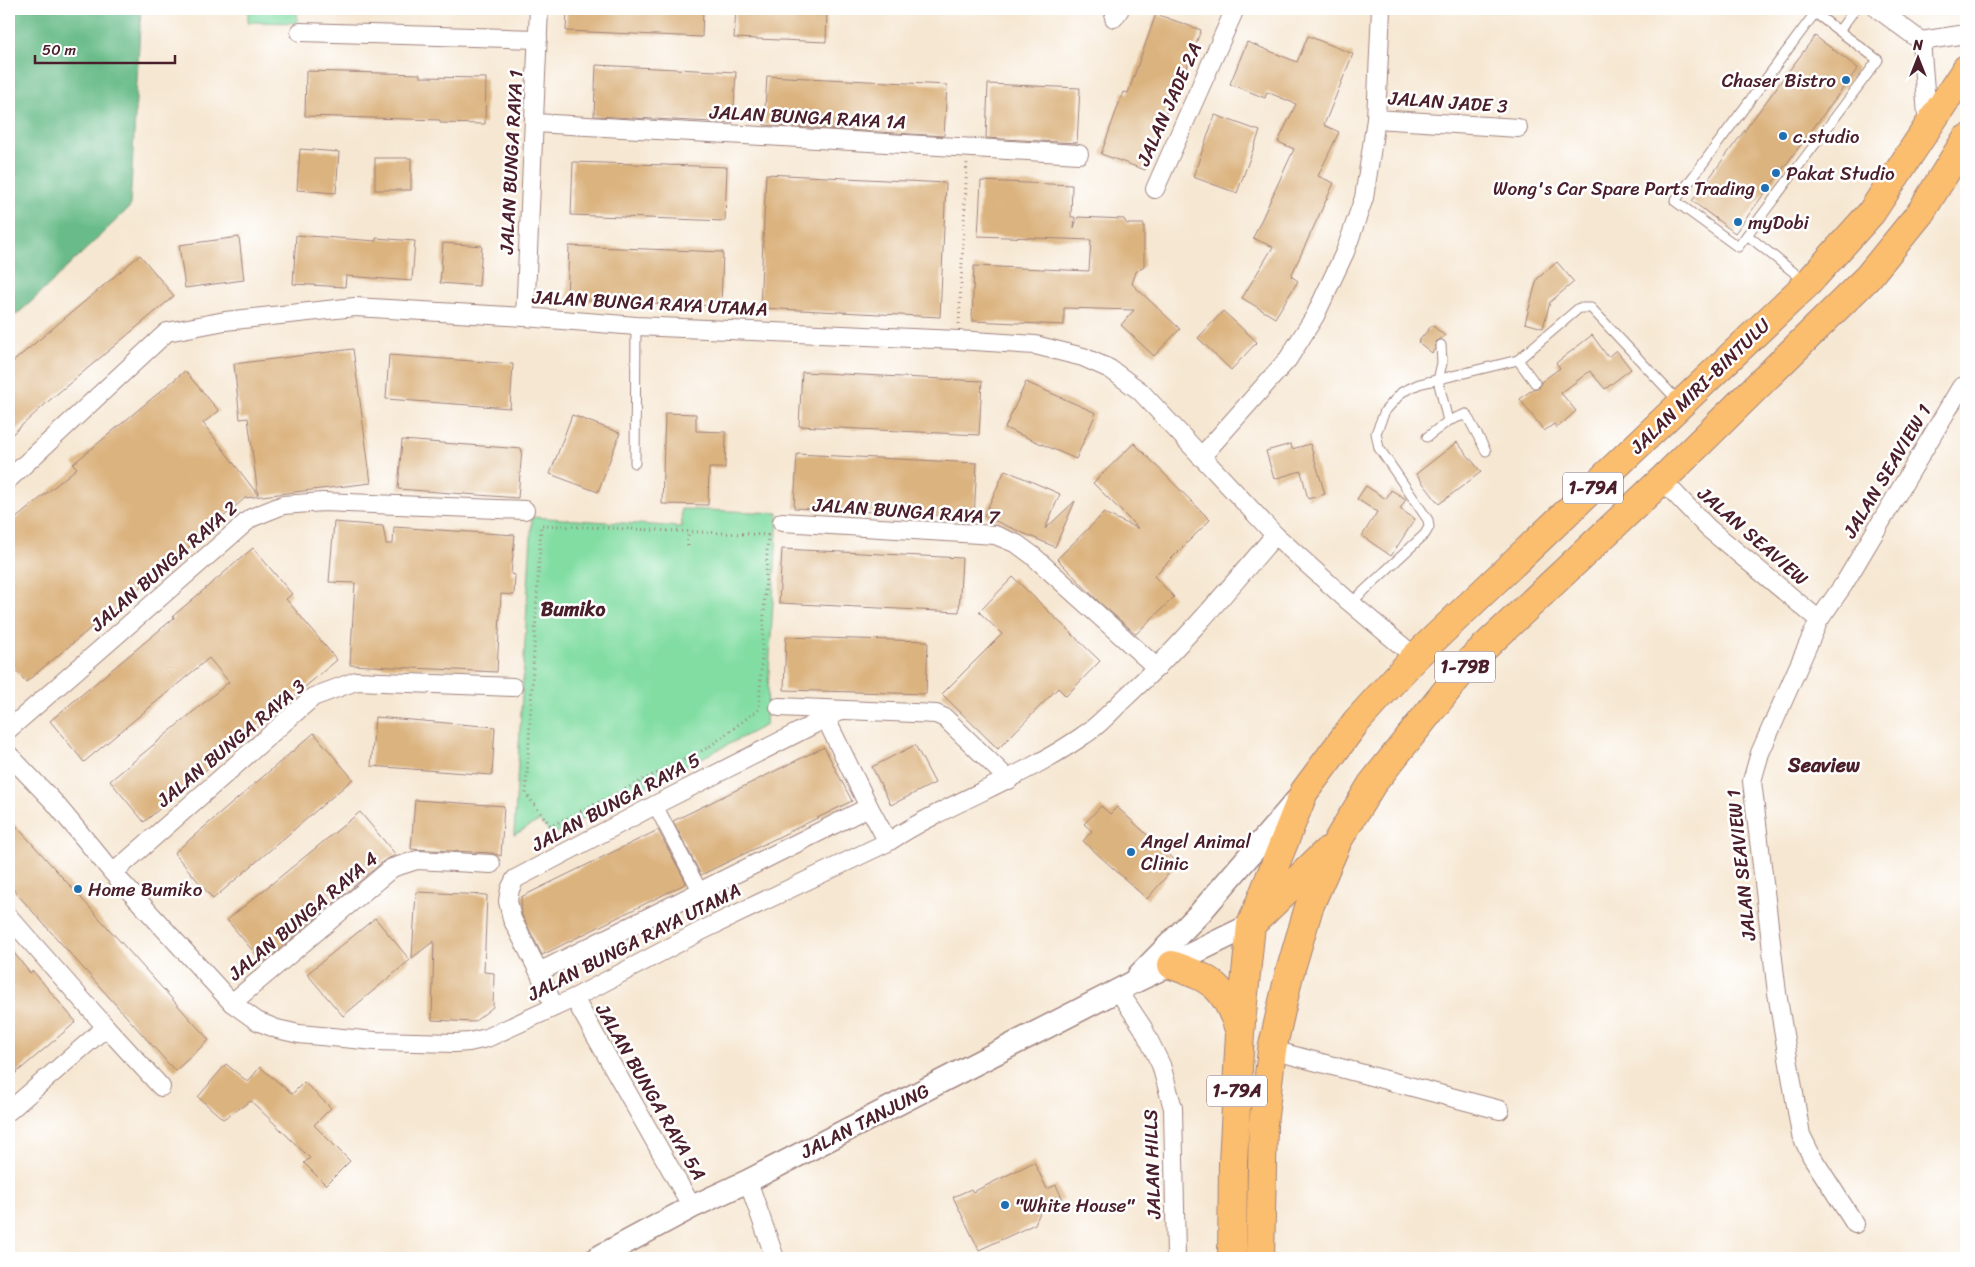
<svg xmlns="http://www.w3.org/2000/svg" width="1975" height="1267" font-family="Sriracha,sans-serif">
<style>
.green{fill:#82dda3;stroke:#667e67}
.forest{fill:#69bc89;stroke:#5a6e5a}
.building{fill:#dbb37f}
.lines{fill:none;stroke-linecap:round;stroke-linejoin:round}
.service-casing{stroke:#a0837e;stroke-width:11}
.pedestrian-casing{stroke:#a0837e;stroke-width:16}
.minor-casing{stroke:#a0837e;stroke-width:20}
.tertiary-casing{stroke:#a0837e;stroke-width:25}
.trunk-casing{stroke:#a0837e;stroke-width:30}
.path{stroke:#a0837e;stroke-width:3;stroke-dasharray:1 4;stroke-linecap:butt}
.service{stroke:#fff;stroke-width:9}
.pedestrian{stroke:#fff;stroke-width:14}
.minor{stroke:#fff;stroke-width:18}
.tertiary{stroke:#fff;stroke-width:22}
.trunk{stroke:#fbbd6e;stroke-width:28}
.poi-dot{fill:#1f6fb2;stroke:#fff;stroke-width:2}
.labels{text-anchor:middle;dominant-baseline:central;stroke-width:5;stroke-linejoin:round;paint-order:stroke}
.shield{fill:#fff;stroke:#80626b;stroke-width:1}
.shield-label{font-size:18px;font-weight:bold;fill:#4a1f2b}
.poi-label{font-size:19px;fill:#4a1f2b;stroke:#fff;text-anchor:start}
.street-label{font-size:19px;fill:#4a1f2b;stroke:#fff}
.neighbourhood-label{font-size:20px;font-weight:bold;fill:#4a1f2b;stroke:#fff}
</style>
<rect width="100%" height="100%" fill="#fff"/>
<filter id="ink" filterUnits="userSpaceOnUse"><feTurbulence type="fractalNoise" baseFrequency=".02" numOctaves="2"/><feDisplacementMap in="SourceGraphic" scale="10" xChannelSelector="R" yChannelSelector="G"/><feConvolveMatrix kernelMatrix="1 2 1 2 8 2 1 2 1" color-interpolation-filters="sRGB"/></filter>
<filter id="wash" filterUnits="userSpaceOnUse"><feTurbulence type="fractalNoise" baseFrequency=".0096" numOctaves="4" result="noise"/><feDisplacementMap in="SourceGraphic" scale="20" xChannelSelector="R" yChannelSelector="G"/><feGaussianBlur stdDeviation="1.12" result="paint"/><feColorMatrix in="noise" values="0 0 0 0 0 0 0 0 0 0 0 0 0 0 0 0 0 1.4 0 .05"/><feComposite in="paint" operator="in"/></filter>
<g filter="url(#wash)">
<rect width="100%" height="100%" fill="#f6e7d2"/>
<!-- green -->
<g class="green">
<polygon points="248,9 297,9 297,23 248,22"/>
<polygon points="681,509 778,513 766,725 552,835 539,821 514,835 532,517 682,527"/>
</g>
<!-- forest -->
<polygon class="forest" points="9,9 141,9 130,207 30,303 9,321"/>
<g id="blocks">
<!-- building -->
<g class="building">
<polygon points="567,9 703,9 702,37 566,31"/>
<polygon points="736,9 827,9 826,42 734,38"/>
<polygon points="1156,14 1201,30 1178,92 1174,90 1145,170 1101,154 1123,92 1128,93"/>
<polygon points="1308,36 1353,54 1324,125 1339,132 1318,176 1334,183 1291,276 1298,281 1275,318 1242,298 1273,247 1253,238 1294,149 1278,142 1296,104 1267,92 1265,98 1230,84 1247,42 1297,62"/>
<polygon points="1815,36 1858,68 1735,233 1692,201"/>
<polygon points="596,65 736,72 733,123 594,116"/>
<polygon points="306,71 420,74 420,77 486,78 485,124 440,123 440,120 305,116"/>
<polygon points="767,76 947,85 944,136 764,125"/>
<polygon points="988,84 1080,88 1077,143 986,138"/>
<polygon points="1215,115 1260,131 1237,193 1193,177"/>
<polygon points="300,149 339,152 336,193 297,190"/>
<rect x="375" y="158" width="36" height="32"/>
<polygon points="573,162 727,167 725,221 571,215"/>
<polygon points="766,174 946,183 940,317 760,308"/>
<polygon points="981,181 1072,185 1071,217 1075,217 1074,228 1078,217 1124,219 1127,224 1144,224 1144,266 1136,272 1132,284 1180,329 1154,356 1121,325 1134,310 1064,308 1064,325 972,321 974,266 1089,271 1091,240 978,236"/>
<polygon points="296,235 376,241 376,238 415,241 412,281 346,276 345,287 293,284"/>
<polygon points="239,237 244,280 185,288 179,245"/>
<polygon points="443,243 482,246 479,286 440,283"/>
<polygon points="569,246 723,252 721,306 567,300"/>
<polygon points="140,255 174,296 51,399 9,437 9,365"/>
<polygon points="1557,262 1574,282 1550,302 1543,328 1525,323 1537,279"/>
<polygon points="1223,311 1257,342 1231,370 1198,338"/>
<polygon points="1432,325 1445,336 1436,342 1435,349 1432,353 1418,342"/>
<polygon points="1592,335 1608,357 1616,350 1631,369 1605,389 1590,371 1561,393 1576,411 1557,428 1554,424 1544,431 1520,399 1533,389 1539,388 1541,382 1560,368 1556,363"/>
<polygon points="353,349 371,483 245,498 158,574 157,573 26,682 9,662 9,524 77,468 73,464 185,371 219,411 203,423 258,495 248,418 240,419 234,364"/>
<polygon points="389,355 513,364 510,408 386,399"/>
<polygon points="802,372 982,381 979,435 799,426"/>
<polygon points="1026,382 1096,413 1076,459 1005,428"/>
<polygon points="665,413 696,414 696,431 726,432 725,468 709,468 708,505 662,504"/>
<polygon points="572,415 620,433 598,492 550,474"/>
<polygon points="402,440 522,449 518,498 398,489"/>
<polygon points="1457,442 1481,472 1439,504 1416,474"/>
<polygon points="1134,443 1210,520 1154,576 1174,597 1136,634 1100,603 1057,559 1104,513 1139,529 1093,483"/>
<polygon points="1291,444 1292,449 1310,444 1325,494 1308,499 1301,471 1274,479 1266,451"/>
<polygon points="797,454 977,463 974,517 794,508"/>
<polygon points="1005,470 1060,494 1045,529 1075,501 1055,547 984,516"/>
<polygon points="1366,486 1386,499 1391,490 1406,499 1400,509 1415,519 1391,556 1362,536 1377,512 1357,499"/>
<polygon points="334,522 383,526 386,544 393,544 394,527 515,535 511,574 515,575 514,595 501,594 497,672 350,665 355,583 329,582"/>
<polygon points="253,548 292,594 286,599 337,660 144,822 110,781 229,682 209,658 84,762 50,721 174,618 173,616"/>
<polygon points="782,549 962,558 959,612 779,603"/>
<polygon points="1013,577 1100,661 1066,696 1058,688 998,749 942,694 1002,634 979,612"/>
<polygon points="786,637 928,641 926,694 784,690"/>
<polygon points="375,717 495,727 492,775 371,766"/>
<polygon points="314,733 353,779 213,899 174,853"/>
<polygon points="915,745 935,783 891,805 872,767"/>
<polygon points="824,747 852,801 701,875 673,821"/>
<polygon points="415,800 504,806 501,856 492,853 411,849"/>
<polygon points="1101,806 1110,814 1117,807 1178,863 1147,899 1083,841 1092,831 1084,824"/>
<polygon points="360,812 396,855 385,860 263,963 227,920"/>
<polygon points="9,818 209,1040 175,1071 9,885"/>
<polygon points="658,830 686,882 683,885 542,955 522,915 521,897"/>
<polygon points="416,892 487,895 484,972 494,973 493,1007 474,1022 432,1020 434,941 412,958"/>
<polygon points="375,918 410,960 343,1016 307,974"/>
<polygon points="9,947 30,973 33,971 76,1022 9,1079"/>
<polygon points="226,1064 248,1082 260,1067 292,1094 304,1082 331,1108 314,1125 350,1161 326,1185 304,1163 310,1158 251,1101 223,1119 198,1097"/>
<polygon points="1034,1162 1047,1189 1056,1185 1063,1200 1041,1210 1035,1224 979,1250 953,1197 971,1189 973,1192"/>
</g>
</g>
</g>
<g filter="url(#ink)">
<use href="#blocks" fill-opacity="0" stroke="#a0837e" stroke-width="1"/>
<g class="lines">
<defs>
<g id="service">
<polygon points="1815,13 1878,60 1738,247 1675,201"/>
<polyline points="1839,31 1855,9"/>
<polyline points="1747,235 1806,282"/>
<polyline points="1518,360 1535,383"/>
<polyline points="1448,421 1466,414 1486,451"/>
<polyline points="1427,437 1448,421 1438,380 1442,363 1441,345"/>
<polyline points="635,463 636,326"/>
<polyline points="1351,603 1425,534 1429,527 1428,520 1379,448 1376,433 1385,411 1402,392 1419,384 1518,360 1579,308 1591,308 1679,402"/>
</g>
<polyline id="pedestrian" points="655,805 700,891"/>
<g id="minor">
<polyline points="1878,9 1921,41 1966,34"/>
<polyline points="1114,18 1120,9"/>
<polyline points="300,32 538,39"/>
<polyline points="1921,41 1928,127"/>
<polyline points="1376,119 1518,128"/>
<polyline points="535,123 1079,154"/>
<polyline points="1155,189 1235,9"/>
<polyline points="525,317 539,9"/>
<polyline points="1201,457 1288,359 1315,316 1345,252 1364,198 1371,153 1376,119 1381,9"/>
<polyline points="9,479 167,332 225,321 355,307 525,317 636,326 958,340 1035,345 1083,357 1110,369 1140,391 1275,535 1346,599 1415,657"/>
<polyline points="1662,480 1708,528 1819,620"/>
<polyline points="782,522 995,535 1017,544 1032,555 1157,668"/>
<polyline points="779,707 936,714 945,718 1009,780"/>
<polyline points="825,717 869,807 888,842"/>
<polyline points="9,729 251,518 283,505 323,502 525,510"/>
<path d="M9,755L54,802L113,873L232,1003L257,1021L277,1029L299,1034L375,1041L455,1043L469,1042L487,1038L574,998L703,930L888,842C951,801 1023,778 1084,735C1100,725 1113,709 1126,697C1180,647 1227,591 1275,535"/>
<polyline points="113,873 313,697 356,681 513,687"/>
<polyline points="9,917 106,1027 9,1111"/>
<polyline points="539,972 869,807"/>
<polyline points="1118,990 1143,1028 1161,1065 1173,1108 1176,1258"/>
<polyline points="574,998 692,1207"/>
<polyline points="232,1003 392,868 417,860 491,864"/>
<polyline points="554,1007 539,972 512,919 508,901 510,889 515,879 655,805 842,710"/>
<polyline points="106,1027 161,1087"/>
<polyline points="1272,1050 1500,1110"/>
<polyline points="748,1181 775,1258"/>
<polyline points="1855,1224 1812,1157 1801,1135 1777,993 1752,781 1760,753 1819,620 1844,584 1961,387"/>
</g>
<g id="tertiary">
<polyline points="1139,975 1200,913 1297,800"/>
<polyline points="597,1258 692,1207 748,1181 1132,983 1251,925"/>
</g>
<g id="trunk">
<polyline points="1255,921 1327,851"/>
<path d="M1172,965C1214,980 1224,986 1239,1029"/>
<polyline points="1232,1258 1233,1162 1240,1033 1251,925 1304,792 1356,722 1415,657 1808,283 1871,213 1966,69"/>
<polyline points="1260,1258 1263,1124 1272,1050 1289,975 1309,907 1338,840 1372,784 1471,660 1662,480 1868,277 1921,212 1966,139"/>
</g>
</defs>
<!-- service casing -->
<use href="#service" class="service-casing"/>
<!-- pedestrian casing -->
<use href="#pedestrian" class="pedestrian-casing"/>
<!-- minor casing -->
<use href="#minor" class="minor-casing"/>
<!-- tertiary casing -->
<use href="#tertiary" class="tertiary-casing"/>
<!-- trunk casing -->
<use href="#trunk" class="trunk-casing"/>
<!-- path -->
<g class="path">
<polyline points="959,324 967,163"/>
<polyline points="768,535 541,525 526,794 551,826 709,747 759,709 768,533"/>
<polyline points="688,546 688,532"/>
</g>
<!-- service -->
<use href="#service" class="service"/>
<!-- pedestrian -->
<use href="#pedestrian" class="pedestrian"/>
<!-- minor -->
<use href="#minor" class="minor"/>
<!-- tertiary -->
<use href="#tertiary" class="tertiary"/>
<!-- trunk -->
<use href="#trunk" class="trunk"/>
</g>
</g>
<!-- markers -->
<g class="poi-dot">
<circle cx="1846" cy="80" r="5"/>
<circle cx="1783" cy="136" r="5"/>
<circle cx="1776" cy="173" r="5"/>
<circle cx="1765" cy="188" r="5"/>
<circle cx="1738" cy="222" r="5"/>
<circle cx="1131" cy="852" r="5"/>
<circle cx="78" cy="889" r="5"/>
<circle cx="1005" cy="1205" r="5"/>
</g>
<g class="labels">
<!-- shield labels -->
<g class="shield">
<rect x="1563" y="472.5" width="60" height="31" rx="4"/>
<rect x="1435" y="651.5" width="60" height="31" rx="4"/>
<rect x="1207" y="1075.5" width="60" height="31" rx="4"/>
</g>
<g class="shield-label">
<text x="1593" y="488">1-79A</text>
<text x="1465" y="667">1-79B</text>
<text x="1237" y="1091">1-79A</text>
</g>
<!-- poi labels -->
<g class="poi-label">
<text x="1836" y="80" text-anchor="end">Chaser Bistro</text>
<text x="1793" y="136">c.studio</text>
<text x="1786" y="173">Pakat Studio</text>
<text x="1755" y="188" text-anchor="end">Wong's Car Spare Parts Trading</text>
<text x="1748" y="222">myDobi</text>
<text x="1141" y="841">Angel Animal<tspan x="1141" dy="22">Clinic</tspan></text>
<text x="88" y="889">Home Bumiko</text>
<text x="1015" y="1205">"White House"</text>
</g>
<!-- street labels -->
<g class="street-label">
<text transform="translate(1448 102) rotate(4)">JALAN JADE 3</text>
<text transform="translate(1169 104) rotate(-66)">JALAN JADE 2A</text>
<text transform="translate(808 117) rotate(3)">JALAN BUNGA RAYA 1A</text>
<text transform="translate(511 162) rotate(-87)">JALAN BUNGA RAYA 1</text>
<text transform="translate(650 303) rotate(3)">JALAN BUNGA RAYA UTAMA</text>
<text transform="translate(1700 386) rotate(-44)">JALAN MIRI-BINTULU</text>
<text transform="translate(1887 471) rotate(-59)">JALAN SEAVIEW 1</text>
<text transform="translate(906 511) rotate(4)">JALAN BUNGA RAYA 7</text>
<text transform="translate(1753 536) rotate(41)">JALAN SEAVIEW</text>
<text transform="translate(164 566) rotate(-41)">JALAN BUNGA RAYA 2</text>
<text transform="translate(231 743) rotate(-40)">JALAN BUNGA RAYA 3</text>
<text transform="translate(616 802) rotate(-28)">JALAN BUNGA RAYA 5</text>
<text transform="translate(1741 865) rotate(-96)">JALAN SEAVIEW 1</text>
<text transform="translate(303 916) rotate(-40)">JALAN BUNGA RAYA 4</text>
<text transform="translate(634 942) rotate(-27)">JALAN BUNGA RAYA UTAMA</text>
<text transform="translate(651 1092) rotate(60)">JALAN BUNGA RAYA 5A</text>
<text transform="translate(865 1121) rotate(-27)">JALAN TANJUNG</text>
<text transform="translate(1152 1164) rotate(-92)">JALAN HILLS</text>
</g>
<!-- neighbourhood labels -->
<g class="neighbourhood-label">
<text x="573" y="609">Bumiko</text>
<text x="1824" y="765">Seaview</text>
</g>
</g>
<!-- margin -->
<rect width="1975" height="1267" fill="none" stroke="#fff" stroke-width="30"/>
<!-- north arrow -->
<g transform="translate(1918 58)" stroke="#ffffff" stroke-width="4" paint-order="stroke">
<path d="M0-4L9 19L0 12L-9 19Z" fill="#4a1f2b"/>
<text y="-8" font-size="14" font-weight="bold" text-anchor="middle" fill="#4a1f2b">N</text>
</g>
<!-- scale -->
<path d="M35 55v8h140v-8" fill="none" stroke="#4a1f2b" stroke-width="2.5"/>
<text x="42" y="55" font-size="15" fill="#4a1f2b" stroke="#ffffff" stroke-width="4" paint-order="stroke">50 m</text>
</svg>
